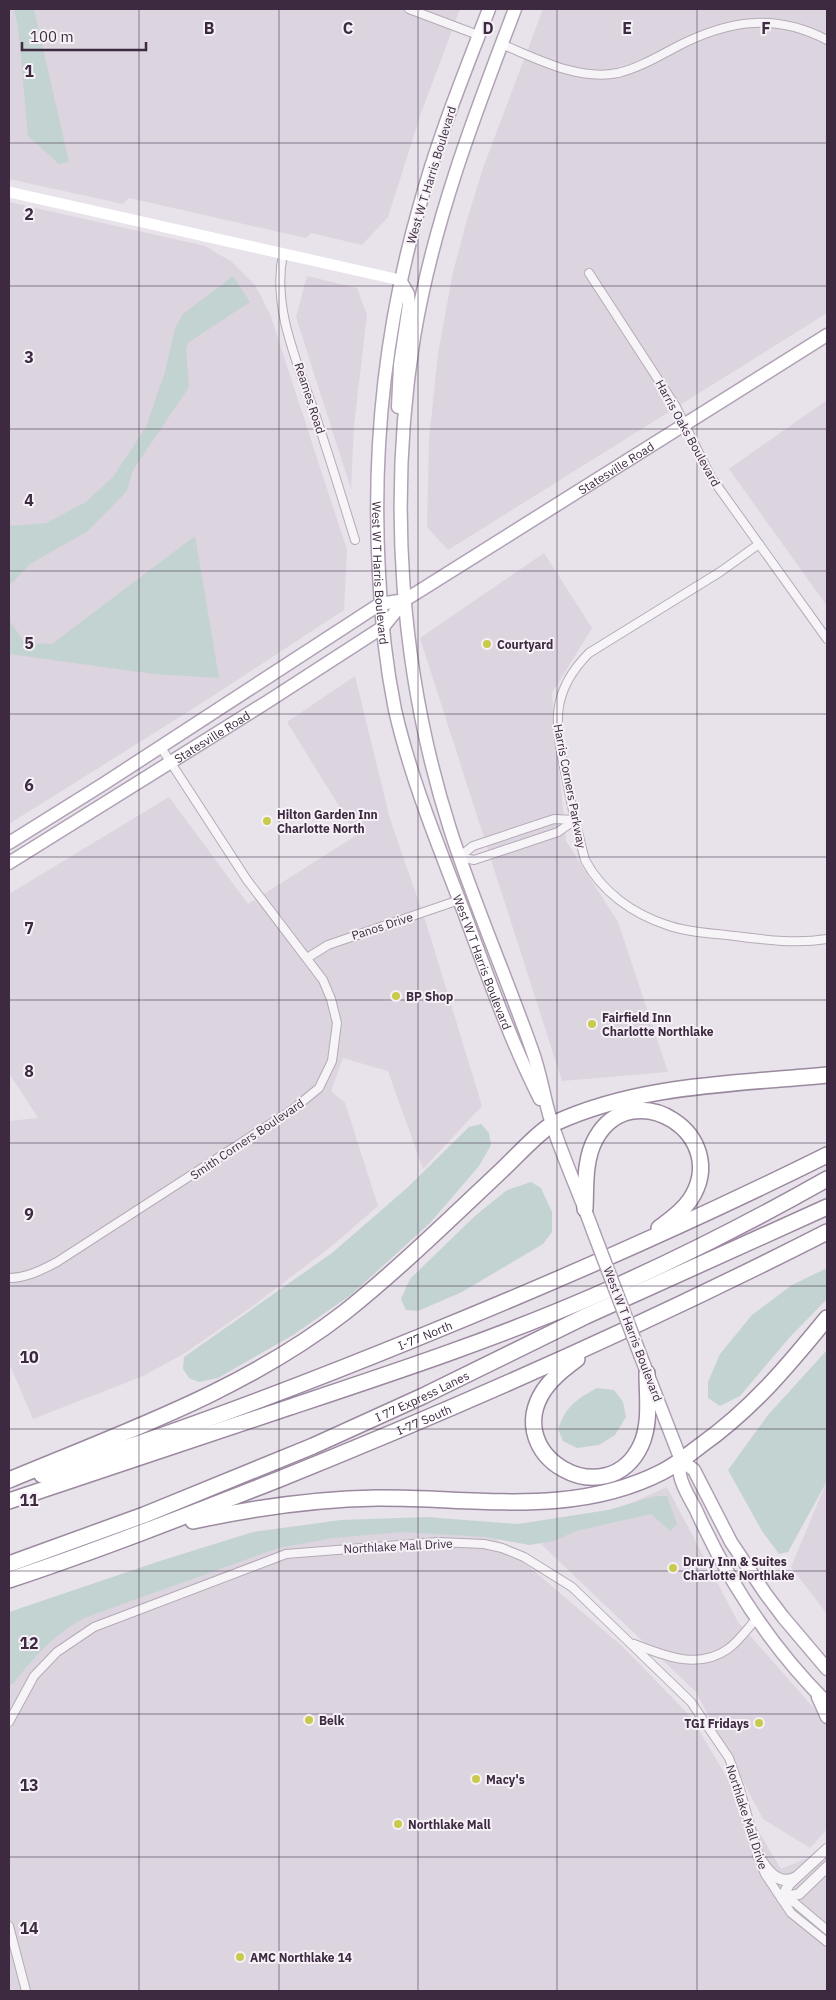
<svg xmlns="http://www.w3.org/2000/svg" width="836" height="2000" font-family="'IBM Plex Sans',sans-serif">
<style>
.built{fill:#dcd4df}
.green{fill:#c3d3d2}
.lines{fill:none;stroke-linecap:round;stroke-linejoin:round}
.minor-casing{stroke:#b5abb7;stroke-width:10}
.tertiary-casing{stroke:#b5abb7;stroke-width:12}
.primary-casing{stroke:#b0a1b5;stroke-width:15}
.motorway-casing{stroke:#9b89a0;stroke-width:18}
.minor{stroke:#f7f4f8;stroke-width:8}
.tertiary{stroke:#f7f4f8;stroke-width:10}
.secondary{stroke:#fff;stroke-width:11}
.primary{stroke:#fff;stroke-width:12}
.motorway{stroke:#fff;stroke-width:15}
.primary-bridge-casing{stroke:#b0a1b5;stroke-width:15;stroke-linecap:butt}
.primary-bridge{stroke:#fff;stroke-width:12}
.grid{fill:none;stroke:#3d2a41;stroke-width:1;stroke-opacity:0.55}
.poi-dot{fill:#c8ca4b;stroke:#f6f1f7;stroke-width:2}
.labels{text-anchor:middle;dominant-baseline:central;stroke-width:4;stroke-linejoin:round;paint-order:stroke}
.street-label{font-size:12px;fill:#3d2a41;stroke:#f6f1f7}
.poi-label{font-size:12px;font-weight:bold;fill:#3d2a41;stroke:#f6f1f7;text-anchor:start}
.grid-label{font-size:16px;text-anchor:middle;font-weight:bold;fill:#3d2a41;stroke:#f6f1f7;stroke-width:4;stroke-linejoin:round;paint-order:stroke}
</style>
<rect width="100%" height="100%" fill="#e8e2ea"/>
<!-- built -->
<g class="built">
<polygon points="9,9 460,9 421,113 388,217 362,245 311,233 306,238 129,198 123,204 9,179"/>
<polygon points="543,9 827,9 827,313 448,550 427,527 429,440 438,354 453,272 467,220 483,168"/>
<polygon points="9,202 205,246 232,262 255,285 270,314 347,550 344,610 202,703 9,824"/>
<polygon points="307,276 357,288 367,315 354,425 351,489 296,317"/>
<polygon points="827,400 827,606 729,469"/>
<polygon points="544,553 592,628 552,693 566,841 618,922 668,1072 562,1081 420,638"/>
<polygon points="355,676 390,819 427,926 482,1106 423,1169 388,1071 343,1058 331,1091 345,1103 378,1206 333,1245 250,1308 185,1353 143,1376 33,1419 9,1363 9,1121 38,1118 9,1073 9,894 169,797 248,904 357,835 287,722"/>
<polygon points="827,1481 827,1614 791,1567"/>
<polygon points="667,1487 738,1622 827,1723 827,1829 810,1848 763,1819 696,1692 541,1544"/>
<polygon points="479,1524 622,1646 691,1717 781,1869 827,1850 827,1991 10,1991 9,1987 9,1674 21,1633 284,1539"/>
</g>
<!-- green -->
<g class="green">
<polygon points="14,9 34,9 69,162 59,164 28,136 18,26"/>
<polygon points="233,276 250,302 189,342 186,348 189,387 133,470 127,491 88,531 30,564 9,586 9,526 46,523 86,502 113,477 146,427 165,372 175,328 183,314"/>
<polygon points="195,536 219,678 154,674 9,654 9,620 25,643 52,644"/>
<polygon points="481,1124 489,1133 491,1145 479,1166 430,1223 352,1294 293,1335 218,1378 199,1382 189,1378 183,1369 184,1357 332,1253 407,1188 469,1127"/>
<polygon points="531,1182 541,1188 552,1212 552,1232 543,1244 462,1292 418,1311 406,1310 401,1299 410,1279 475,1216 507,1190"/>
<polygon points="827,1268 827,1299 789,1338 740,1396 720,1406 708,1398 708,1382 720,1354 752,1315 792,1285"/>
<polygon points="827,1350 827,1481 788,1552 779,1554 762,1531 728,1470 768,1415"/>
<path d="M597,1388L614,1390L623,1402L626,1417L615,1435L599,1445L577,1448L563,1441L558,1429C566,1406 577,1399 597,1388Z"/>
<path d="M656,1496H667L677,1524L670,1531L651,1514L576,1531L554,1541L529,1545L486,1537L401,1532L333,1538L278,1548L84,1618C50,1638 37,1654 13,1684L9,1685V1612L160,1561L253,1532L341,1520L427,1517L518,1524L608,1510Z"/>
</g>
<g class="lines">
<defs>
<g id="minor">
<polyline points="409,9 478,35"/>
<path d="M501,44C538,59 578,81 618,73C639,68 659,56 678,46C729,20 775,13 827,40"/>
<path d="M283,254C271,311 301,370 318,423C331,462 343,501 355,540"/>
<polyline points="589,273 676,407 711,477 827,639"/>
<path d="M759,544L720,572L589,653C547,695 556,729 567,781C572,808 578,834 585,860C602,892 633,914 667,925C689,933 713,933 735,936C767,940 796,944 827,939"/>
<polyline points="459,857 474,860 558,832 575,820"/>
<polyline points="459,857 473,846 554,819 575,820"/>
<polyline points="307,958 328,945 459,900"/>
<path d="M9,1278C26,1278 42,1270 57,1262L292,1110L319,1088L332,1061L337,1023L331,999L323,980L247,880L160,746"/>
<path d="M634,1644C665,1656 698,1670 728,1649C739,1641 748,1628 757,1618"/>
<polyline points="9,1722 34,1676 57,1652 94,1627 286,1554 438,1542 484,1544 502,1548 524,1557 572,1587 691,1702 729,1758 740,1789 760,1861 765,1874 791,1913 827,1942"/>
<polyline points="782,1898 795,1903 827,1930"/>
<polyline points="9,1926 26,1991"/>
</g>
<g id="tertiary">
<path d="M758,1855C766,1869 778,1887 796,1877"/>
<polyline points="782,1898 789,1884 827,1849"/>
<polyline points="782,1898 799,1894 827,1867"/>
</g>
<g id="primary">
<path id="s1" d="M489,9C464,74 437,140 419,208C385,327 372,450 379,574C381,619 386,665 395,710C411,780 439,847 465,915C488,977 510,1040 540,1099"/>
<path d="M515,9C474,116 433,223 414,337C388,500 400,672 450,829C474,904 506,976 532,1050C541,1074 544,1100 552,1124C564,1160 580,1195 593,1231"/>
<polyline points="398,407 400,365 409,305 408,294 400,280"/>
<polyline points="9,843 105,783 380,604 405,600"/>
<path id="s2" d="M9,863L267,702L383,627L405,600L827,335"/>
<path d="M641,1357L681,1460C681,1465 679,1471 680,1475C682,1487 691,1500 696,1510C728,1581 772,1648 827,1703"/>
<polyline points="681,1460 694,1470 731,1542 765,1593 783,1617 827,1669"/>
<polyline points="818,1697 827,1717"/>
</g>
<g id="motorway">
<path d="M585,1209C586,1186 584,1159 596,1138C633,1073 733,1135 690,1200C682,1212 670,1220 659,1228"/>
<path d="M577,1359C565,1368 553,1377 544,1390C500,1457 608,1516 641,1445C651,1423 647,1396 647,1373"/>
<path id="s3" d="M42,1475C173,1435 300,1386 427,1334C562,1279 696,1220 827,1155"/>
<path d="M9,1480C124,1432 245,1390 345,1312C400,1268 451,1218 502,1170C514,1159 542,1128 555,1123C640,1084 736,1084 827,1075"/>
<path d="M9,1501C103,1470 196,1438 290,1407C392,1373 495,1339 594,1296C674,1261 751,1222 827,1179"/>
<path d="M193,1521C253,1508 315,1499 377,1498C473,1497 572,1518 662,1472C676,1465 688,1455 700,1446C752,1409 787,1367 827,1318"/>
<path id="s4" d="M9,1564L144,1515L313,1446L423,1396L586,1316L827,1207"/>
<path id="s5" d="M9,1580C99,1550 188,1515 277,1480C464,1405 648,1323 827,1232"/>
</g>
</defs>
<!-- minor casing -->
<use href="#minor" class="minor-casing"/>
<!-- tertiary casing -->
<use href="#tertiary" class="tertiary-casing"/>
<!-- primary casing -->
<use href="#primary" class="primary-casing"/>
<!-- motorway casing -->
<use href="#motorway" class="motorway-casing"/>
<!-- minor -->
<use href="#minor" class="minor"/>
<!-- tertiary -->
<use href="#tertiary" class="tertiary"/>
<!-- secondary -->
<polyline class="secondary" points="9,192 400,280"/>
<!-- primary -->
<use href="#primary" class="primary"/>
<!-- motorway -->
<use href="#motorway" class="motorway"/>
<defs>
<polyline id="primary-bridge" points="593,1231 641,1357"/>
</defs>
<!-- primary-bridge casing -->
<use href="#primary-bridge" class="primary-bridge-casing"/>
<!-- primary-bridge -->
<use href="#primary-bridge" class="primary-bridge"/>
</g>
<!-- grid -->
<path class="grid" d="M139,9V1991M279,9V1991M418,9V1991M557,9V1991M697,9V1991M9,143H827M9,286H827M9,429H827M9,571H827M9,714H827M9,857H827M9,1000H827M9,1143H827M9,1286H827M9,1429H827M9,1571H827M9,1714H827M9,1857H827"/>
<!-- markers -->
<g class="poi-dot">
<circle cx="487" cy="644" r="5"/>
<circle cx="267" cy="821" r="5"/>
<circle cx="396" cy="996" r="5"/>
<circle cx="592" cy="1024" r="5"/>
<circle cx="673" cy="1568" r="5"/>
<circle cx="309" cy="1720" r="5"/>
<circle cx="759" cy="1723" r="5"/>
<circle cx="476" cy="1779" r="5"/>
<circle cx="398" cy="1824" r="5"/>
<circle cx="240" cy="1957" r="5"/>
</g>
<g class="labels">
<!-- street labels -->
<g class="street-label">
<text transform="translate(431 175) rotate(-73)">West W T Harris Boulevard</text>
<text transform="translate(310 398) rotate(72)">Reames Road</text>
<text transform="translate(688 433) rotate(61)">Harris Oaks Boulevard</text>
<text stroke="none"><textPath href="#s2" startOffset="726">Statesville Road</textPath></text>
<text stroke="none"><textPath href="#s1" startOffset="580">West W T Harris Boulevard</textPath></text>
<text stroke="none"><textPath href="#s2" startOffset="239">Statesville Road</textPath></text>
<text transform="translate(570 786) rotate(79)">Harris Corners Parkway</text>
<text transform="translate(382 926) rotate(-18)">Panos Drive</text>
<text stroke="none"><textPath href="#s1" startOffset="985">West W T Harris Boulevard</textPath></text>
<text transform="translate(247 1139) rotate(-34)">Smith Corners Boulevard</text>
<text transform="translate(633 1334) rotate(69)">West W T Harris Boulevard</text>
<text stroke="none"><textPath href="#s3" startOffset="408">I-77 North</textPath></text>
<text stroke="none"><textPath href="#s4" startOffset="446">I 77 Express Lanes</textPath></text>
<text stroke="none"><textPath href="#s5" startOffset="445">I-77 South</textPath></text>
<text transform="translate(398 1546) rotate(-3)">Northlake Mall Drive</text>
<text transform="translate(747 1817) rotate(72)">Northlake Mall Drive</text>
</g>
<!-- poi labels -->
<g class="poi-label">
<text x="497" y="644">Courtyard</text>
<text x="277" y="814">Hilton Garden Inn<tspan x="277" dy="14">Charlotte North</tspan></text>
<text x="406" y="996">BP Shop</text>
<text x="602" y="1017">Fairfield Inn<tspan x="602" dy="14">Charlotte Northlake</tspan></text>
<text x="683" y="1561">Drury Inn &amp; Suites<tspan x="683" dy="14">Charlotte Northlake</tspan></text>
<text x="319" y="1720">Belk</text>
<text x="749" y="1723" text-anchor="end">TGI Fridays</text>
<text x="486" y="1779">Macy's</text>
<text x="408" y="1824">Northlake Mall</text>
<text x="250" y="1957">AMC Northlake 14</text>
</g>
</g>
<g class="grid-label">
<text x="209" y="34">B</text>
<text x="348" y="34">C</text>
<text x="488" y="34">D</text>
<text x="627" y="34">E</text>
<text x="766" y="34">F</text>
<text x="29" y="77">1</text>
<text x="29" y="220">2</text>
<text x="29" y="363">3</text>
<text x="29" y="506">4</text>
<text x="29" y="649">5</text>
<text x="29" y="791">6</text>
<text x="29" y="934">7</text>
<text x="29" y="1077">8</text>
<text x="29" y="1220">9</text>
<text x="29" y="1363">10</text>
<text x="29" y="1506">11</text>
<text x="29" y="1649">12</text>
<text x="29" y="1791">13</text>
<text x="29" y="1934">14</text>
</g>
<!-- border -->
<rect width="836" height="2000" fill="none" stroke="#3d2a41" stroke-width="20"/>
<!-- scale -->
<path d="M22 42v8h124v-8" fill="none" stroke="#3d2a41" stroke-width="2.5"/>
<text x="30" y="42" font-size="15" fill="#3d2a41" stroke="#f6f1f7" stroke-width="4" paint-order="stroke">100 m</text>
</svg>
